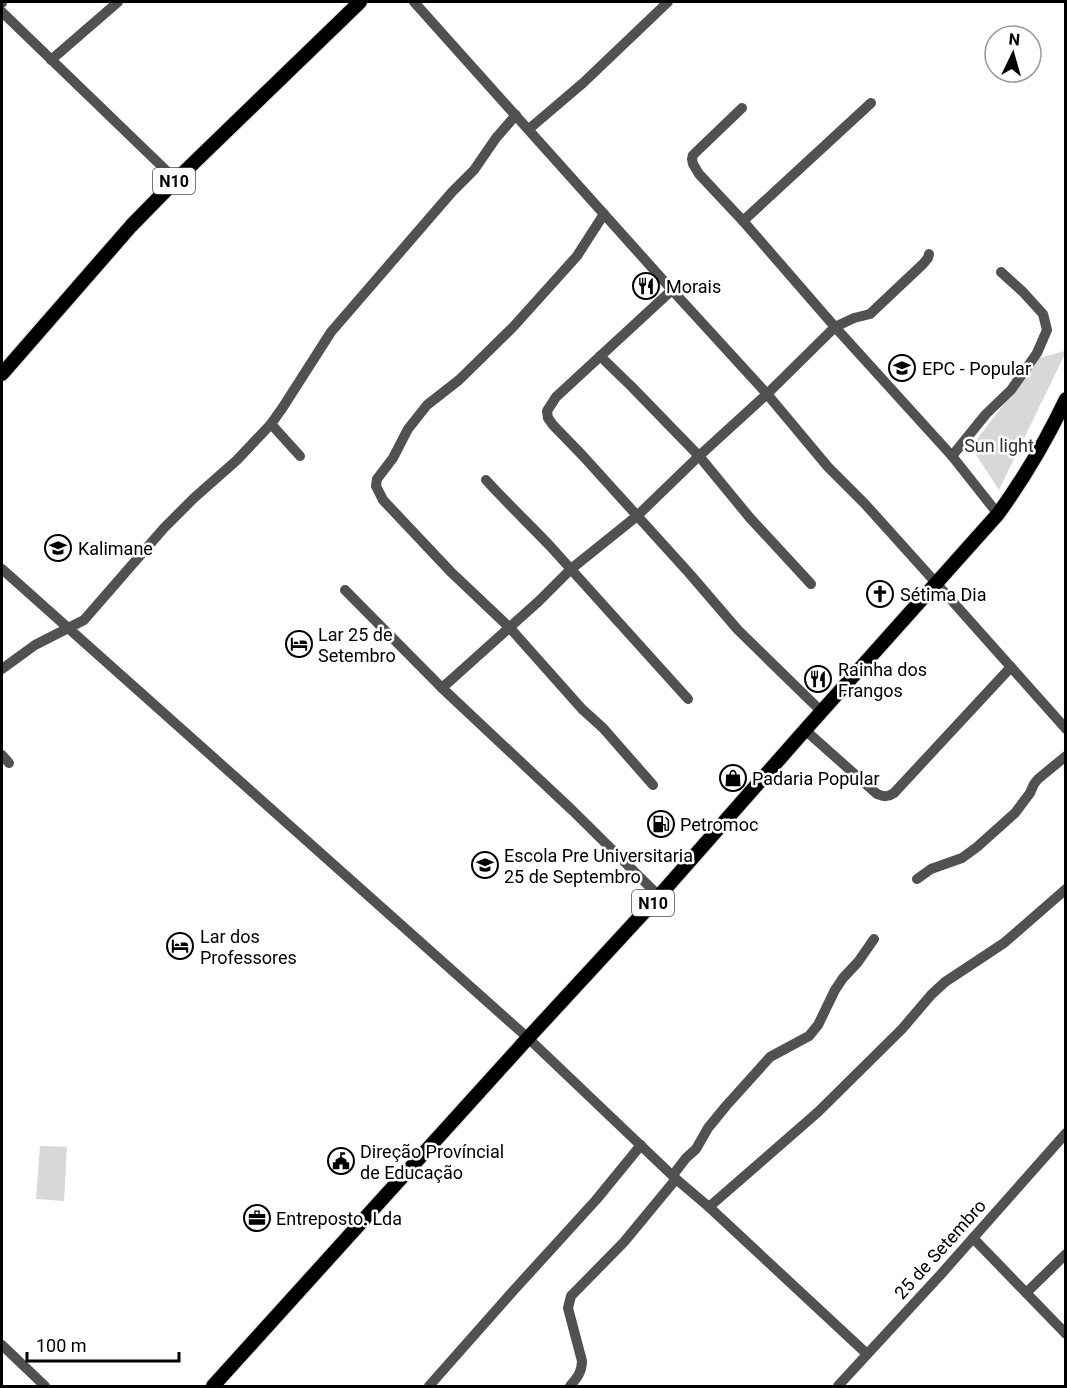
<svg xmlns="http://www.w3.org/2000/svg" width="1067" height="1388" font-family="Roboto,sans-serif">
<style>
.green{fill:#d8d8d8}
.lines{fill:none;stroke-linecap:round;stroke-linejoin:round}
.major-casing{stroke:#dbdbdb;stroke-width:16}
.minor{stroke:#515151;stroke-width:10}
.major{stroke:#000;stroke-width:14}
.labels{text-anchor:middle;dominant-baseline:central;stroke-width:5;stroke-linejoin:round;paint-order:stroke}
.shield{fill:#fff;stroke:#4c4c4c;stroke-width:1.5}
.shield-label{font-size:16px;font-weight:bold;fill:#000}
.poi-label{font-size:18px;fill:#000;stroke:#fff;text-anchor:start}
.park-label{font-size:18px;fill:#2f2f2f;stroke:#fff}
.street-label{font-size:18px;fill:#000;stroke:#fff}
</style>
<rect width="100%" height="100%" fill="#fff"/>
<!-- green -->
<g class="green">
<polygon points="1065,351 1065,354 999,490 971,447 1039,358"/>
<polygon points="40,1146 67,1147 64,1201 36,1199"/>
</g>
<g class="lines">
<defs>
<g id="major">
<polyline points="2,374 131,226 176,180 360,2"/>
<path d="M213,1386L528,1038L659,896L805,730L998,514C1024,478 1047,439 1066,399"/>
</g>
</defs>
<!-- major casing -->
<use href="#major" class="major-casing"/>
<!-- minor -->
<g class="minor">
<polyline points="414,2 672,290 767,394 828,467 865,504 937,584 1066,729"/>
<polyline points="2,3 2,2"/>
<polyline points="2,12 176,180"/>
<polyline points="51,60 118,2"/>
<polyline points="742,108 693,155 692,159 693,164 699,174 743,221 835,327 952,456 998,514"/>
<polyline points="529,129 583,83 668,2"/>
<polyline points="604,214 577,256 514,326 459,380 427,405 408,429 393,458 377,479 376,486 383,500 450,571 510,628 582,709 603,728 653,785"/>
<polyline points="743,221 871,103"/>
<polyline points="672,290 556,397 547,411 548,418 553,425 583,456 689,573 738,630 822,712"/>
<polyline points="600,356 632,387 699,456 750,518 811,584"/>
<polyline points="271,424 300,456"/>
<polyline points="952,456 986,414 1011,390 1037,353 1047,330 1043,314 1023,292 1001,272"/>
<path d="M486,480C507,503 529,524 550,546C596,597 642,648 688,699"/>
<polyline points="2,569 528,1038 676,1179 709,1207 867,1354"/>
<polyline points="345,590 442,688"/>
<polyline points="2,669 35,645 84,620 164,528 194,498 237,460 271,424 283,407 331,332 452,192 474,170 496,138 516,115"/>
<path d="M805,730L877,794C884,797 888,797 894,793L1011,667"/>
<polyline points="2,755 9,763"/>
<polyline points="917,879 931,869 962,858 977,847 1015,813 1030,793 1034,784 1038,779 1066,756"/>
<polyline points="659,896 572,810 442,688 539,601 571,569 637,516 699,456 767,394 835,327 854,318 870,314 923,264 928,258 929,254"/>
<polyline points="673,1175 686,1158 696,1149 708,1128 726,1106 770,1057 809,1036 818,1025 835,990 843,978 858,962 874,939"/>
<polyline points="709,1207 818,1112 902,1029 931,995 945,982 1004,943 1066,889"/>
<polyline points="973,1238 1066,1334"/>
<polyline points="1026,1293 1066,1254"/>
<polyline points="2,1345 45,1386"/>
<polyline points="429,1386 514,1290 596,1200 641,1145"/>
<path d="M570,1386C577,1378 582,1372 582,1361L568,1308L571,1296L624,1242L676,1179"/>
<polyline points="838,1386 943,1272 1066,1133"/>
</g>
<!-- major -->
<use href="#major" class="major"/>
</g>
<!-- icons -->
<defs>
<symbol id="restaurant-ring" viewBox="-11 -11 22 22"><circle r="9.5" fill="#fff" stroke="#000" stroke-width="1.5"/><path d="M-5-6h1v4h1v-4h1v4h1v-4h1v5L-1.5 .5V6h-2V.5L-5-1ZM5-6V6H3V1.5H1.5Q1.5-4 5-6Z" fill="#000"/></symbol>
<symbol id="school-ring" viewBox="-11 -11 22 22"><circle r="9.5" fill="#fff" stroke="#000" stroke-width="1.5"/><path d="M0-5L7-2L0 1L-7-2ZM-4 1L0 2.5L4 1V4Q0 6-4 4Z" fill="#000"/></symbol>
<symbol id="church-ring" viewBox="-11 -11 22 22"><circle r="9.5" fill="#fff" stroke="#000" stroke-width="1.5"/><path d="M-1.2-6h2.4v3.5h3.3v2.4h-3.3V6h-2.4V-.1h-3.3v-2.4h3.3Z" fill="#000"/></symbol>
<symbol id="hotel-ring" viewBox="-11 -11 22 22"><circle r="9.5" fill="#fff" stroke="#000" stroke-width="1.5"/><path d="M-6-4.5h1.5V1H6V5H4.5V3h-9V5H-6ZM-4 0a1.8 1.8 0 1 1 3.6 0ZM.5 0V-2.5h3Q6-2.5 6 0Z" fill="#000"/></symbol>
<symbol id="shop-ring" viewBox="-11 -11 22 22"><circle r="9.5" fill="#fff" stroke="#000" stroke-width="1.5"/><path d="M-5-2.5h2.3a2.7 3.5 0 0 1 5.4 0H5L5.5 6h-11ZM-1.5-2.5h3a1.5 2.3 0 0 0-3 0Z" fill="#000"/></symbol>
<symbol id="fuel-ring" viewBox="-11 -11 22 22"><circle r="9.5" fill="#fff" stroke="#000" stroke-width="1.5"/><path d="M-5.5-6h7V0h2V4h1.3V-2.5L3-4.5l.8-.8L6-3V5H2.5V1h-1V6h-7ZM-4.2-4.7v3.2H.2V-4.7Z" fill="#000"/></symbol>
<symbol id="civic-ring" viewBox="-11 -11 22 22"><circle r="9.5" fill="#fff" stroke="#000" stroke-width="1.5"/><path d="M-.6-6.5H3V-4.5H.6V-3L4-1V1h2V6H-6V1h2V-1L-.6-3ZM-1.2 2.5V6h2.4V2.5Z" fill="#000"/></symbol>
<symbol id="office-ring" viewBox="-11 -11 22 22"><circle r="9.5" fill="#fff" stroke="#000" stroke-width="1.5"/><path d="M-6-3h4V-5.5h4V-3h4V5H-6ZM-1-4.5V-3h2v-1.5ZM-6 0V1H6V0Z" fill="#000"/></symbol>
</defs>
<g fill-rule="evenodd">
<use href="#restaurant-ring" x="631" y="271" width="30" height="30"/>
<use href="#school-ring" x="887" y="353" width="30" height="30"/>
<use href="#school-ring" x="43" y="533" width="30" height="30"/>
<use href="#church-ring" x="865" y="579" width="30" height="30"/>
<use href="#hotel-ring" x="284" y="629" width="30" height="30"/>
<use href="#restaurant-ring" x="803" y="664" width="30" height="30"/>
<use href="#shop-ring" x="718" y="763" width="30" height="30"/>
<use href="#fuel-ring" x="646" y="809" width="30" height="30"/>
<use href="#school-ring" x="470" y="850" width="30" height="30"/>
<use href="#hotel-ring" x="165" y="931" width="30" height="30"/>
<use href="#civic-ring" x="326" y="1146" width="30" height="30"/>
<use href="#office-ring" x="242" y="1203" width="30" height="30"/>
</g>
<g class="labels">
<!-- shield labels -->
<g class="shield">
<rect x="153" y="168" width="42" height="26" rx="4.5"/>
<rect x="632" y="890" width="42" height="26" rx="4.5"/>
</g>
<g class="shield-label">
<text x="174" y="181">N10</text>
<text x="653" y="903">N10</text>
</g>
<!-- poi labels -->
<g class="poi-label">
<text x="666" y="286">Morais</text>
<text x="922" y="368">EPC - Popular</text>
<text x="78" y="548">Kalimane</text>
<text x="900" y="594">Sétima Dia</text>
<text x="318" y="634">Lar 25 de<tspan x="318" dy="21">Setembro</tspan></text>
<text x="838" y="669">Rainha dos<tspan x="838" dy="21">Frangos</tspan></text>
<text x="752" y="778">Padaria Popular</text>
<text x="680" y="824">Petromoc</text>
<text x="504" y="855">Escola Pre Universitaria<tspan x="504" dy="21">25 de Septembro</tspan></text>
<text x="200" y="936">Lar dos<tspan x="200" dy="21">Professores</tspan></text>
<text x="360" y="1151">Direção Províncial<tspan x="360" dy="21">de Educação</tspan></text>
<text x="276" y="1218">Entreposto. Lda</text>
</g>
<!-- park labels -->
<g class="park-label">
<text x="999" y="445">Sun light</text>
</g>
<!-- street labels -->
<g class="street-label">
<text transform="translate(940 1249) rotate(-48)">25 de Setembro</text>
</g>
</g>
<!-- border -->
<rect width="1067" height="1388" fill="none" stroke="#000000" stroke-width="6"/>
<!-- north arrow -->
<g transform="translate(1013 54) rotate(5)"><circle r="28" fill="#ffffff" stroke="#999999" stroke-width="1.5"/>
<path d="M0-4.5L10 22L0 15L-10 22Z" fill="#000000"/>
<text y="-9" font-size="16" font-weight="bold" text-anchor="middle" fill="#000000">N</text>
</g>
<!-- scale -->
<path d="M27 1352v9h152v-9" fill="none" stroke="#000000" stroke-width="3"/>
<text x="36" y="1352" font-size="18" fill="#000000" stroke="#ffffff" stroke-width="4.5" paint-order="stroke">100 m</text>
</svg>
